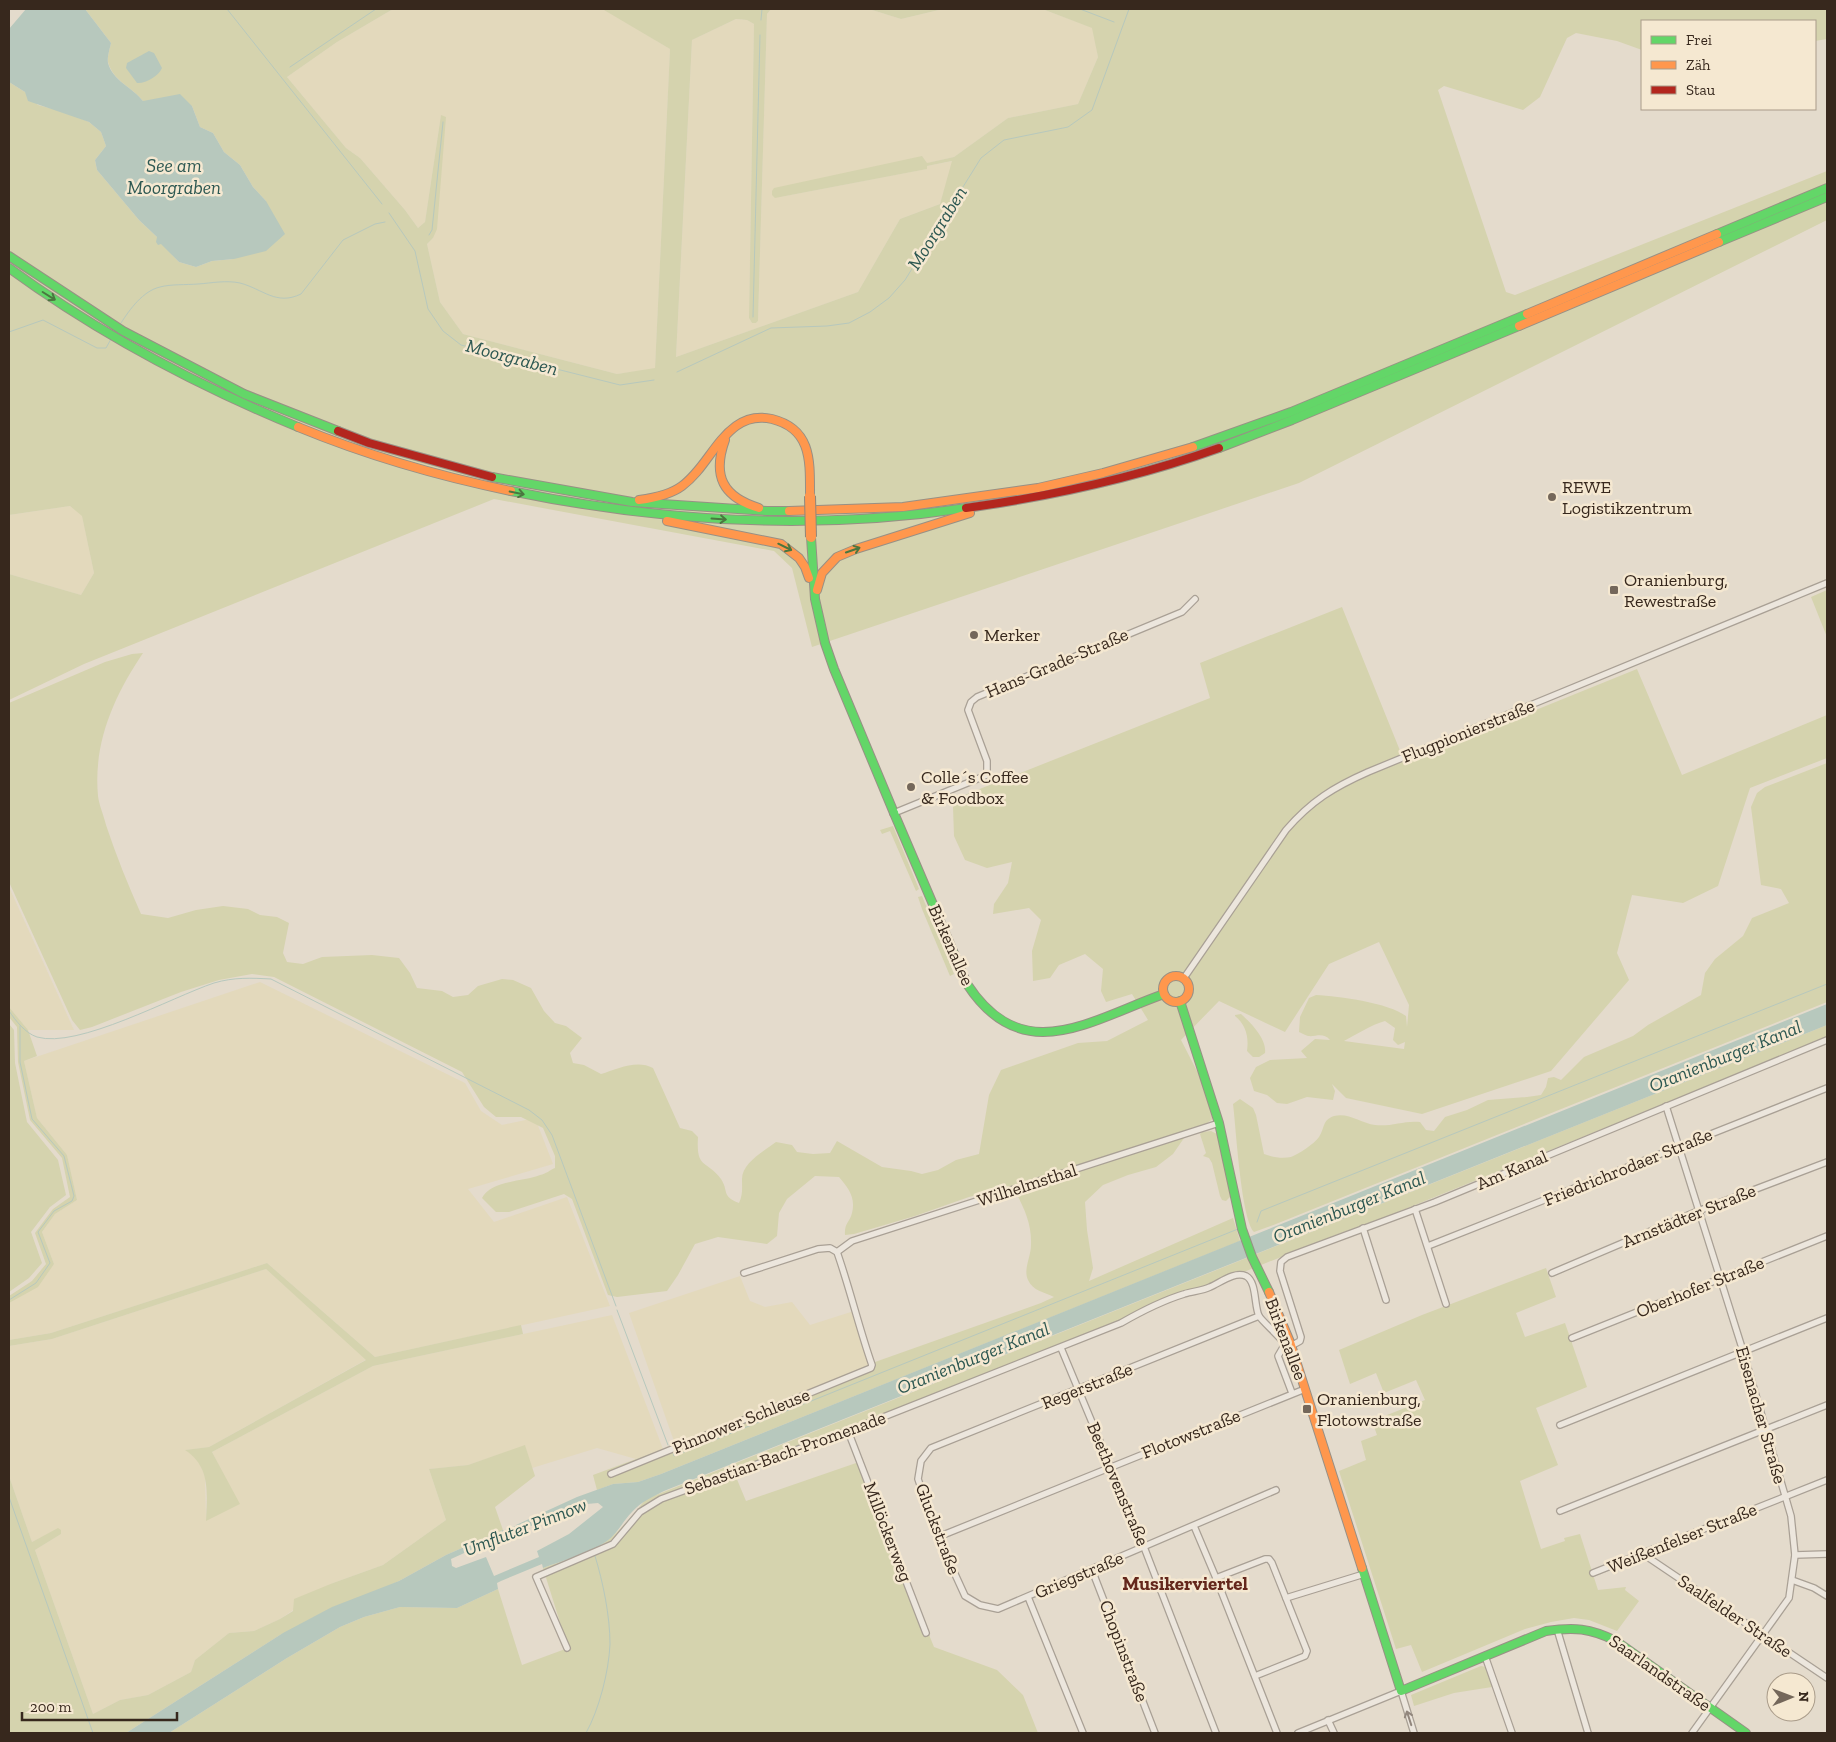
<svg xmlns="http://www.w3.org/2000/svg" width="1836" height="1742" font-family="'Zilla Slab',serif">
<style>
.farmland{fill:#e3d9bc}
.green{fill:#d5d3ae;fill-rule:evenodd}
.water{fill:#b7c8bd}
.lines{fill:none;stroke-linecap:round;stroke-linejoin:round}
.stream{stroke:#b7c8bd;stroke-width:1}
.canal{stroke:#b7c8bd;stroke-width:5.5}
.street-casing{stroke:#a9a095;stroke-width:8}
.fast-casing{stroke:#989085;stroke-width:10}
.slow-casing{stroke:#989085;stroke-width:10}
.jam-casing{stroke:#989085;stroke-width:10}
.street{stroke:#ece6dd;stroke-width:5.5}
.fast{stroke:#63d668;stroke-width:8}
.slow{stroke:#ff974d;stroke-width:8}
.jam{stroke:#b3261e;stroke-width:8}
.slow-bridge-casing{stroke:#8e867c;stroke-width:12;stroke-linecap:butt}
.slow-bridge{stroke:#ff974d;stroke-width:10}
.oneway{stroke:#4b763f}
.oneway2{stroke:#92877d}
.poi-dot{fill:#74675a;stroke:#f5e8d1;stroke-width:2}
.labels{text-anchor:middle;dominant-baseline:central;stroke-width:5;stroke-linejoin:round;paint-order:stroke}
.poi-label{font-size:18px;fill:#37281d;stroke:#f5e8d1;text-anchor:start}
.street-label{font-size:18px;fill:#37281d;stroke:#f5e8d1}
.water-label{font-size:19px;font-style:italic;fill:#2c5751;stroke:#f5e8d1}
.neighbourhood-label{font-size:19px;font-weight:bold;fill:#64271c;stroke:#f5e8d1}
</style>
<rect width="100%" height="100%" fill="#e4dbcc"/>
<!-- farmland -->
<g class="farmland">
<polygon points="393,9 604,9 670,49 655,369 617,374 463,334 440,302 427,244 433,238 441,115 425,222 418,228 405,210 360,158 346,148 287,77 337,42"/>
<polygon points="771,9 869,9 901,19 943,9 1045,10 1093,28 1098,57 1078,104 1008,118 954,157 775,198 926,169 927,166 953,161 940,204 900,219 858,292 676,357 692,40 736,19 747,20 754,24 749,318 752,323 756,323 758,321 767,14"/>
<polygon points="70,506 82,515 94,573 81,595 9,574 9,515"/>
<polygon points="9,887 74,1030 28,1030 9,1007"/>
<polygon points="260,982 465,1083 481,1111 502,1125 535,1118 553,1164 468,1189 494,1222 567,1197 610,1306 375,1357 267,1263 51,1333 9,1340 9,1303 54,1264 42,1232 55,1214 77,1200 67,1155 37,1118 24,1061"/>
<polygon points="266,1269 367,1359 209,1447 186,1450 195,1456 201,1465 205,1477 206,1520 239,1504 212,1452 373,1366 612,1315 663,1449 636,1459 597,1448 532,1468 525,1446 468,1465 429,1469 446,1520 383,1565 333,1583 280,1619 254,1631 229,1633 195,1660 191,1672 148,1695 120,1700 93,1714 35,1550 61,1534 58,1529 32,1542 9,1476 9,1346 52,1339"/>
<polygon points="740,1276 750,1301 765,1307 792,1302 810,1325 854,1311 875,1362 676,1447 629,1313"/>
</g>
<!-- green -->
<g class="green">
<path d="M85,9H393L337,42L287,77L346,148L360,158L405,210L418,228L425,222L441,115L446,117L437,229L433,238L427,244L440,302L463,334L617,374L655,368L670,49L604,10L600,9H771L767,14L758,321L756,323H752L749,318L754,24L747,20L736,19L692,40L676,357L858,292L900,219L940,204L952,161L927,166V169L775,198L772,195V191L774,188L922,156L927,163L954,157L1008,118L1078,104L1098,57L1092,28L1045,10L1016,9H1827V39L1815,41V21H1642V50L1617,41L1576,33L1567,38L1540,97L1523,110L1444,86L1438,90L1506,292L1515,295L1827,171V220L1299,483L812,647L792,568L774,551L494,499L84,664L9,700V574L81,595L94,573L82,516L70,506L9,515V82L25,92L38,105L68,113L89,122L101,132L106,146L95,160L97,170L139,220L157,237L161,243L179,262L196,267L212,261L234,259L266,201L253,187L240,165L224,152L213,133L200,127L192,106L143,101C132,87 113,81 108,62C107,57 110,48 111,43Z"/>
<polygon points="869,9 943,9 901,19"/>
<polygon points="1827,590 1827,637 1811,597"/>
<path d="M1342,607L1405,763L1637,669L1682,775L1827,715V758L1750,788L1718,886L1683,903L1632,895L1617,953L1629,980L1551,1071L1422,1114L1346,1098L1332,1084L1335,1091L1333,1100L1307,1097L1287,1104L1277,1103L1267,1095L1254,1091L1250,1078L1256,1067L1270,1060L1307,1058L1301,1051L1315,1039L1330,1040C1323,1032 1316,1037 1308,1036C1304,1035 1302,1033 1299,1032L1300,1017L1309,998L1316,995C1339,996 1389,1003 1406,1016L1407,1027L1409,1005L1379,942L1329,964L1285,1032L1219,1001L1181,1040L1200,1077L1213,1119L1204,1125L1191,1128L1173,1154L1156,1167L1128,1175L1103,1185L1085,1202L1087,1230L1093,1268L1089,1281L1233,1218L1240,1241L661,1474L638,1482L613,1484L597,1490L593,1475L663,1449L676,1447L875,1362L1041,1303L1054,1297C1044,1292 1033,1291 1028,1280C1023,1269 1031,1257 1031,1245C1032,1223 1023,1205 1012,1186L969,1197L915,1216L854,1234L845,1235C844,1223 850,1222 852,1213C856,1197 848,1188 839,1177L815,1176L787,1199L779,1213L777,1236L767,1244L718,1237L695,1244L678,1275L667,1291L617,1297L608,1295L572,1199L564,1194L509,1212H496L482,1198C491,1180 523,1182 540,1175C546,1174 550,1170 555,1168V1156L543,1128L521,1117H496L484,1107L462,1072L274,977L252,974L219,980L181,992L92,1027L80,1030L72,1020L9,882V703L105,662L132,654L143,653C114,696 93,743 98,796C99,805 104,816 106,825C116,855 128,885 141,914L168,918L196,910L223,906L248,909L260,915L277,917L289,923L283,953L287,962L303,964L322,957L372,955L399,958L410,973L417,988L442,991L453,997L468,995L478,986L502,979L513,980L531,988L544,1011L555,1023L566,1026L582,1038L570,1053L573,1063L584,1065L601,1074C617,1069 637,1059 653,1068L680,1128L692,1131L698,1137C696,1170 706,1159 721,1179C729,1191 721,1196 739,1203C743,1194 742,1189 742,1179C742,1163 764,1151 776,1142L792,1145L797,1152L813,1154L830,1153L837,1141L882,1167L911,1171L922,1174L938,1170L956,1160L979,1154L989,1095L1001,1070L1078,1043L1107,1041L1148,1020L1132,994L1106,1002L1101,991L1103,969L1085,954L1059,965L1050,978L1033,981L1032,951L1041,920L1029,908L993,914L994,904L1008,883L1012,862L987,868L965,860L954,836L953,807L962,796L1210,698L1200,663ZM1385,1021L1395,1028L1393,1040L1398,1045L1405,1042L1404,1049L1344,1041C1357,1034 1371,1025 1385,1021Z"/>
<path d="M1827,763V1002L1276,1224L1254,1232C1241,1218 1236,1128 1233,1104L1240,1099L1253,1108L1256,1115L1264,1154C1272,1157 1282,1159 1291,1157C1299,1154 1314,1144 1319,1137C1325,1128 1322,1120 1334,1116C1348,1112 1361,1123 1375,1125C1391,1127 1405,1120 1420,1122L1426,1130L1434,1131L1445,1117L1467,1110L1488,1100L1527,1097L1541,1095L1546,1087L1548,1078L1554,1077L1561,1080L1584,1057L1633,1036L1648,1025L1701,995L1705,973L1715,959L1743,936L1752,918L1789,903L1781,889L1761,885L1751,807L1757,793L1765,787Z"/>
<polygon points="893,826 919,889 916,891 890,831 882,834 880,830"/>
<polygon points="922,896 954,974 950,976 922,909 918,897"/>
<polygon points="9,1007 28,1030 37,1056 24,1061 37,1118 67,1155 77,1200 55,1214 42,1232 54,1264 38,1287 9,1303 9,1296 32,1281 46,1264 35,1233 53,1209 70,1197 62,1158 30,1120 18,1062 17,1027 9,1017"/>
<path d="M1241,1014C1251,1023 1267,1039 1265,1053L1259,1057H1253L1247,1051C1249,1037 1246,1025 1235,1016V1015Z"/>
<polygon points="9,1024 14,1030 15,1063 27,1122 58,1160 66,1195 50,1207 31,1232 42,1263 29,1278 9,1292"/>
<path d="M1827,1025V1038L1388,1216L1333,1236L736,1477L746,1501L859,1462L934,1647L997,1670L1023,1695L1038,1733H169L287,1658L340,1627L364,1617L400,1607L457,1608L498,1589L522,1665L568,1648L543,1568C564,1560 590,1554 608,1540C622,1529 634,1513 646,1499Z"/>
<path d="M1211,1131L1217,1134C1223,1155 1228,1176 1230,1197L1226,1201L1222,1200L1220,1196L1212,1163L1209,1158L1203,1156L1206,1153L1200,1134L1202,1132Z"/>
<path d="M267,1263L375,1357L521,1325L523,1334L373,1366L212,1452L240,1504L206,1521C207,1493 211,1467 185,1450L209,1447L366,1360L266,1269L52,1339L9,1346V1340L51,1333Z"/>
<polygon points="1546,1268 1556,1297 1516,1313 1525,1337 1565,1323 1587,1387 1536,1408 1558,1465 1520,1481 1541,1549 1565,1541 1564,1538 1580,1534 1598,1590 1626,1587 1625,1590 1639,1601 1617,1631 1589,1620 1574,1618 1551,1622 1525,1629 1422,1672 1411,1645 1396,1649 1339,1471 1366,1460 1361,1441 1377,1435 1372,1421 1425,1400 1416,1380 1384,1393 1376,1373 1350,1384 1339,1350 1422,1315"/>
<polygon points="525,1445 535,1476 495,1507 503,1530 446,1555 399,1581 280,1635 126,1733 9,1733 9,1476 32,1542 58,1528 61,1530 61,1534 35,1550 93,1714 120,1700 148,1695 191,1672 195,1660 229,1633 254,1631 280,1619 293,1611 294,1599 333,1583 383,1565 446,1520 429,1469 468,1465"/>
<polygon points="1481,1666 1486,1667 1492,1687 1454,1693 1414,1706 1411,1695"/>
</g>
<!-- water -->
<g class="water">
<path d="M26,9H85L111,43C110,48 107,57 108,63C113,81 132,87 143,101L180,94L192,106L200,127L213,133L224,152L240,165L253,187L266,201L285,234L266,251L234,259L212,261L196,267L179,262L161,244L158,245L156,242L157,237L139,220L97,170L95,160L106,146L101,132L89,122L28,101L25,92L9,82V29Z"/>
<path d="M149,51L154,53L162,68C159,76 145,84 137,83L126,68L127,63Z"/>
<path d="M1827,1004V1025L664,1491C652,1497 641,1502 632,1512C623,1521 618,1533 607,1541C589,1554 564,1560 543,1568L542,1564L501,1581L497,1583L498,1589L457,1608L400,1607L364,1617L340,1627L287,1658L169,1733H126L283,1633L332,1607L399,1581L446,1555L503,1530L504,1535L451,1559L452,1566L456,1568L486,1557L494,1576L539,1557L537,1551L569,1534L603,1507L598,1503L587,1504L518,1531L516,1525L577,1497L613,1484L638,1482L661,1474Z"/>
</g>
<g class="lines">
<!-- stream -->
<g class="stream">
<polyline points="227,9 382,204"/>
<polyline points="1080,9 1114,22"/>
<polyline points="761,20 762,9"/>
<polyline points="290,67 376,9"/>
<polyline points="389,213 415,251 428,309 443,331 461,345 620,385 654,380"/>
<polyline points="429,235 432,230 443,122"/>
<polyline points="753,317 760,35"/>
<path d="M121,323C130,309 143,291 160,287C171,284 186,285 198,284C212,283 226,280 240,283C263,289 276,306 301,294L343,240L375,224L385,222"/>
<polyline points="9,332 43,320 97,348 106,348 111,339"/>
<polyline points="677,372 771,328 827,326 849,323 870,312 889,298 905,280 981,158 1004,140 1068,127 1092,110 1129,9"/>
<path d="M9,1011C16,1021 25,1033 37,1037C78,1049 172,997 214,983C234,977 252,978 271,979L529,1110L542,1120L552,1135L616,1306"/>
<polyline points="1257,1222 1261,1211 1827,984"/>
<polyline points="9,1300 36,1283 50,1263 38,1232 54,1211 72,1201 74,1196 64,1156 32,1119 20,1062 20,1026"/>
<polyline points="617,1310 668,1445"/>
<polyline points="673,1453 674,1456 702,1445 1238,1229"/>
<polyline points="9,1497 93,1733"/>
<path d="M586,1733C599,1710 609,1671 610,1644C610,1616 603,1582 595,1556"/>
</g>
<!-- canal -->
<polyline class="canal" points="497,1536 523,1526"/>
<defs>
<g id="street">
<polyline points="894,813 987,775 987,761 968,710 971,702 977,697 1182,612 1195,599"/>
<path d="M1184,978L1286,830C1311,801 1334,787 1368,772L1827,583"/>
<polyline points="1666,1106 1743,1351 1791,1516 1795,1555 1789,1598 1692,1733"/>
<polyline points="1415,1209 1446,1304"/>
<polyline points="1363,1228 1386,1300"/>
<polyline points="1428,1246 1827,1088"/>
<polyline points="837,1252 852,1241 1219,1123"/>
<polyline points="1552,1273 1698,1211 1827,1162"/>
<polyline points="1259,1316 931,1448 921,1461 918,1479 938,1537 965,1596 980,1605 998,1609 1276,1490"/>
<polyline points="1572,1338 1827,1236"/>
<polyline points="1285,1344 1278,1356 1292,1393"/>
<polyline points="1291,1346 1300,1341 1301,1337 1280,1271 1281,1262 1287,1257 1435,1202 1827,1040"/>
<polyline points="1061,1348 1144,1547 1216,1733"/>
<polyline points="1560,1425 1827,1318"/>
<polyline points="848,1431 926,1633"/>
<path d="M611,1474L871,1368L872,1365C859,1328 850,1289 837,1252L830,1248L818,1249L744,1273"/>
<polyline points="1560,1511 1827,1405"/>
<polyline points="1194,1526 1216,1578 1277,1733"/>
<polyline points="938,1537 1305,1389"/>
<polyline points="1643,1554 1827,1678"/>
<polyline points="1795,1555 1827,1554"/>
<polyline points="1092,1570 1155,1733"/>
<polyline points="1593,1573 1827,1480"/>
<polyline points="1216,1578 1265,1559 1269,1559 1272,1563 1307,1651 1305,1656 1255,1676"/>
<polyline points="1792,1580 1814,1588 1827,1596"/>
<polyline points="1028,1597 1083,1733"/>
<polyline points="1286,1598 1364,1574"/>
<polyline points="1557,1629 1588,1733"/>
<path d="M567,1648L536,1577L613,1544L640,1512L661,1499L848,1431L1121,1323C1142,1311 1161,1301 1184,1294C1193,1291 1202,1291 1210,1287C1220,1283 1234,1271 1246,1276C1257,1282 1254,1306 1259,1316C1261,1320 1280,1337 1285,1344L1290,1342"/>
<polyline points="1485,1656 1512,1733"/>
<polyline points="1328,1720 1334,1733"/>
<polyline points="1298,1733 1401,1691 1414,1733"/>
</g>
<g id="fast">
<polyline points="1717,234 1827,188"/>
<polyline points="1719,242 1827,197"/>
<polyline points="9,256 123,331 244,394 338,431"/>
<path d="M9,268C98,333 196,385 298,427"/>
<polyline points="1193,447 1291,412 1527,314"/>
<polyline points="1219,448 1292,420 1519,326"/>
<polyline points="492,477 632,502 767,511 789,511"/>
<path d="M511,491C661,522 814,531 966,508"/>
<polyline points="811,537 815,599 825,643 834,669 894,813"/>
<path d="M894,813L967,984C1023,1070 1092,1019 1164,994"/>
<polyline points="1180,1001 1219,1123 1242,1229 1252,1257 1269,1292"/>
<path d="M1362,1568L1401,1691L1546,1631C1574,1627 1590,1628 1616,1641L1746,1733"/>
</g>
<g id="slow">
<polyline points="1527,314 1717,234"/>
<polyline points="1519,326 1719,242"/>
<path d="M298,427C366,455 438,476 511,491"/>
<path d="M725,440C712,476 723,497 759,508"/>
<path d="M639,500C654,498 670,495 682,486C704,470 714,442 736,426C747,418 759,416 772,419C812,429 810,461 810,496"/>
<polyline points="789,511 903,507 1038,488 1103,473 1193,447"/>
<polyline points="667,521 781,544 799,558 805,567 809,578"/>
<polyline points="817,590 822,573 837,557 856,549 970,513"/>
<circle cx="1176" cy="989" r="13"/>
<polyline points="1269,1292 1290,1342 1362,1568"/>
</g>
<g id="jam">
<polyline points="338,431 369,443 492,477"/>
<path d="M966,508C1052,496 1138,477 1219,448"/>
</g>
</defs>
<!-- street casing -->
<use href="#street" class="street-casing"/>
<!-- fast casing -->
<use href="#fast" class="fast-casing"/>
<!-- slow casing -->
<use href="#slow" class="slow-casing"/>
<!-- jam casing -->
<use href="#jam" class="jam-casing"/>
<!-- street -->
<use href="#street" class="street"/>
<!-- fast -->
<use href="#fast" class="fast"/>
<!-- slow -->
<use href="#slow" class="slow"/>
<!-- jam -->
<use href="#jam" class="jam"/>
<defs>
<polyline id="slow-bridge" points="810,496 811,537"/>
</defs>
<!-- slow-bridge casing -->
<use href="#slow-bridge" class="slow-bridge-casing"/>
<!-- slow-bridge -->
<use href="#slow-bridge" class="slow-bridge"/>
</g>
<!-- one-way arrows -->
<defs><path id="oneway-shaft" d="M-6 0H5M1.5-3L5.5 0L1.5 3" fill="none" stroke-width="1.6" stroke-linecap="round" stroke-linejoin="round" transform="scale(1.25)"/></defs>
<g class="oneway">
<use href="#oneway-shaft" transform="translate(49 296) rotate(32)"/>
<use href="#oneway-shaft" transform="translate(517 493) rotate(11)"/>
<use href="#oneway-shaft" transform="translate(719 519) rotate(4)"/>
<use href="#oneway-shaft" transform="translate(785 547) rotate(26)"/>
<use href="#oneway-shaft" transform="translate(853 550) rotate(-19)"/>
</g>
<use class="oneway2" href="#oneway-shaft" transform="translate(1409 1718) rotate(-108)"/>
<!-- markers -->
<g class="poi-dot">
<circle cx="1552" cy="497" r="5"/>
<rect x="1609" y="585" width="10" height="10" rx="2.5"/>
<circle cx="974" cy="635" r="5"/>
<circle cx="911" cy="787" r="5"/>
<rect x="1302" y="1404" width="10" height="10" rx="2.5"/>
</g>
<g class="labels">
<!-- poi labels -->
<g class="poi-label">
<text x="1562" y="487">REWE<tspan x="1562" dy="21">Logistikzentrum</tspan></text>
<text x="1624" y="580">Oranienburg,<tspan x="1624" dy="21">Rewestraße</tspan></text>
<text x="984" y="635">Merker</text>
<text x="921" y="777">Colle´s Coffee<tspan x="921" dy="21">&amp; Foodbox</tspan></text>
<text x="1317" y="1399">Oranienburg,<tspan x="1317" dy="21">Flotowstraße</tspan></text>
</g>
<!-- street labels -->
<g class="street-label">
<text transform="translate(1057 663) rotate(-23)">Hans-Grade-Straße</text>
<text transform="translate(1468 731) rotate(-22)">Flugpionierstraße</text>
<text transform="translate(951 945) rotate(66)">Birkenallee</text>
<text transform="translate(1628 1167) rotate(-22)">Friedrichrodaer Straße</text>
<text transform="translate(1512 1170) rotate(-23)">Am Kanal</text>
<text transform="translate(1027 1185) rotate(-18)">Wilhelmsthal</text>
<text transform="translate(1689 1216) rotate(-22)">Arnstädter Straße</text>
<text transform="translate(1700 1287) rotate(-22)">Oberhofer Straße</text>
<text transform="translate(1286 1339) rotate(69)">Birkenallee</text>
<text transform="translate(1087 1386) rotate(-22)">Regerstraße</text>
<text transform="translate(1761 1415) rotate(74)">Eisenacher Straße</text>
<text transform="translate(741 1421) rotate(-22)">Pinnower Schleuse</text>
<text transform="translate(1191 1434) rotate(-22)">Flotowstraße</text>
<text transform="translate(785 1453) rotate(-20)">Sebastian-Bach-Promenade</text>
<text transform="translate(1118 1484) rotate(67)">Beethovenstraße</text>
<text transform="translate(938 1529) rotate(69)">Gluckstraße</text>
<text transform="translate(888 1532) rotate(69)">Millöckerweg</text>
<text transform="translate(1682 1538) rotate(-22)">Weißenfelser Straße</text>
<text transform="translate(1079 1575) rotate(-23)">Griegstraße</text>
<text transform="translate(1735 1616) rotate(34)">Saalfelder Straße</text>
<text transform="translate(1124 1651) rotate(69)">Chopinstraße</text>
<text transform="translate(1660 1673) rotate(35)">Saarlandstraße</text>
</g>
<!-- water labels -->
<g class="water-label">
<text x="174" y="165">See am<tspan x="174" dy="22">Moorgraben</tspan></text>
<text transform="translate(937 228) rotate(-58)">Moorgraben</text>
<text transform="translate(512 357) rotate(15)">Moorgraben</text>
<text transform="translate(1725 1056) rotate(-22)">Oranienburger Kanal</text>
<text transform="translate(1349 1207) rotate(-22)">Oranienburger Kanal</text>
<text transform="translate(973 1358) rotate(-22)">Oranienburger Kanal</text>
<text transform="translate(525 1527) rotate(-21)">Umfluter Pinnow</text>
</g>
<!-- neighbourhood labels -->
<g class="neighbourhood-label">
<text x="1185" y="1583">Musikerviertel</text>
</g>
</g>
<!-- border -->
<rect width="1836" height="1742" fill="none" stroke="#37281d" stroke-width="20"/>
<!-- legend -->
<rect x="1641" y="20" width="175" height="90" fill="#f5e8d1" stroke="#a99b89"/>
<rect x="1651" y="36" width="25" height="8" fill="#63d668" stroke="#a99b89"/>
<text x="1686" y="45" font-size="15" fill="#37281d">Frei</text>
<rect x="1651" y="61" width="25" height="8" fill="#ff974d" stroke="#a99b89"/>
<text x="1686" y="70" font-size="15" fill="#37281d">Zäh</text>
<rect x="1651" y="86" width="25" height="8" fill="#b3261e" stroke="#a99b89"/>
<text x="1686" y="95" font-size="15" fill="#37281d">Stau</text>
<!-- north arrow -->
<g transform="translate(1791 1697) rotate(89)"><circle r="24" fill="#f5e8d1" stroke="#a99b89"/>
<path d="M0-4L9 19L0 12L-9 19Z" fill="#74675a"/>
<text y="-8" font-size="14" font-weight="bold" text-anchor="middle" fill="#37281d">N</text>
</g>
<!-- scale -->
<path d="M22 1712v8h155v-8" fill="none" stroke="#37281d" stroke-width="2.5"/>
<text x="30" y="1712" font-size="15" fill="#37281d" stroke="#f5e8d1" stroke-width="4" paint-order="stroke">200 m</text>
</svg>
